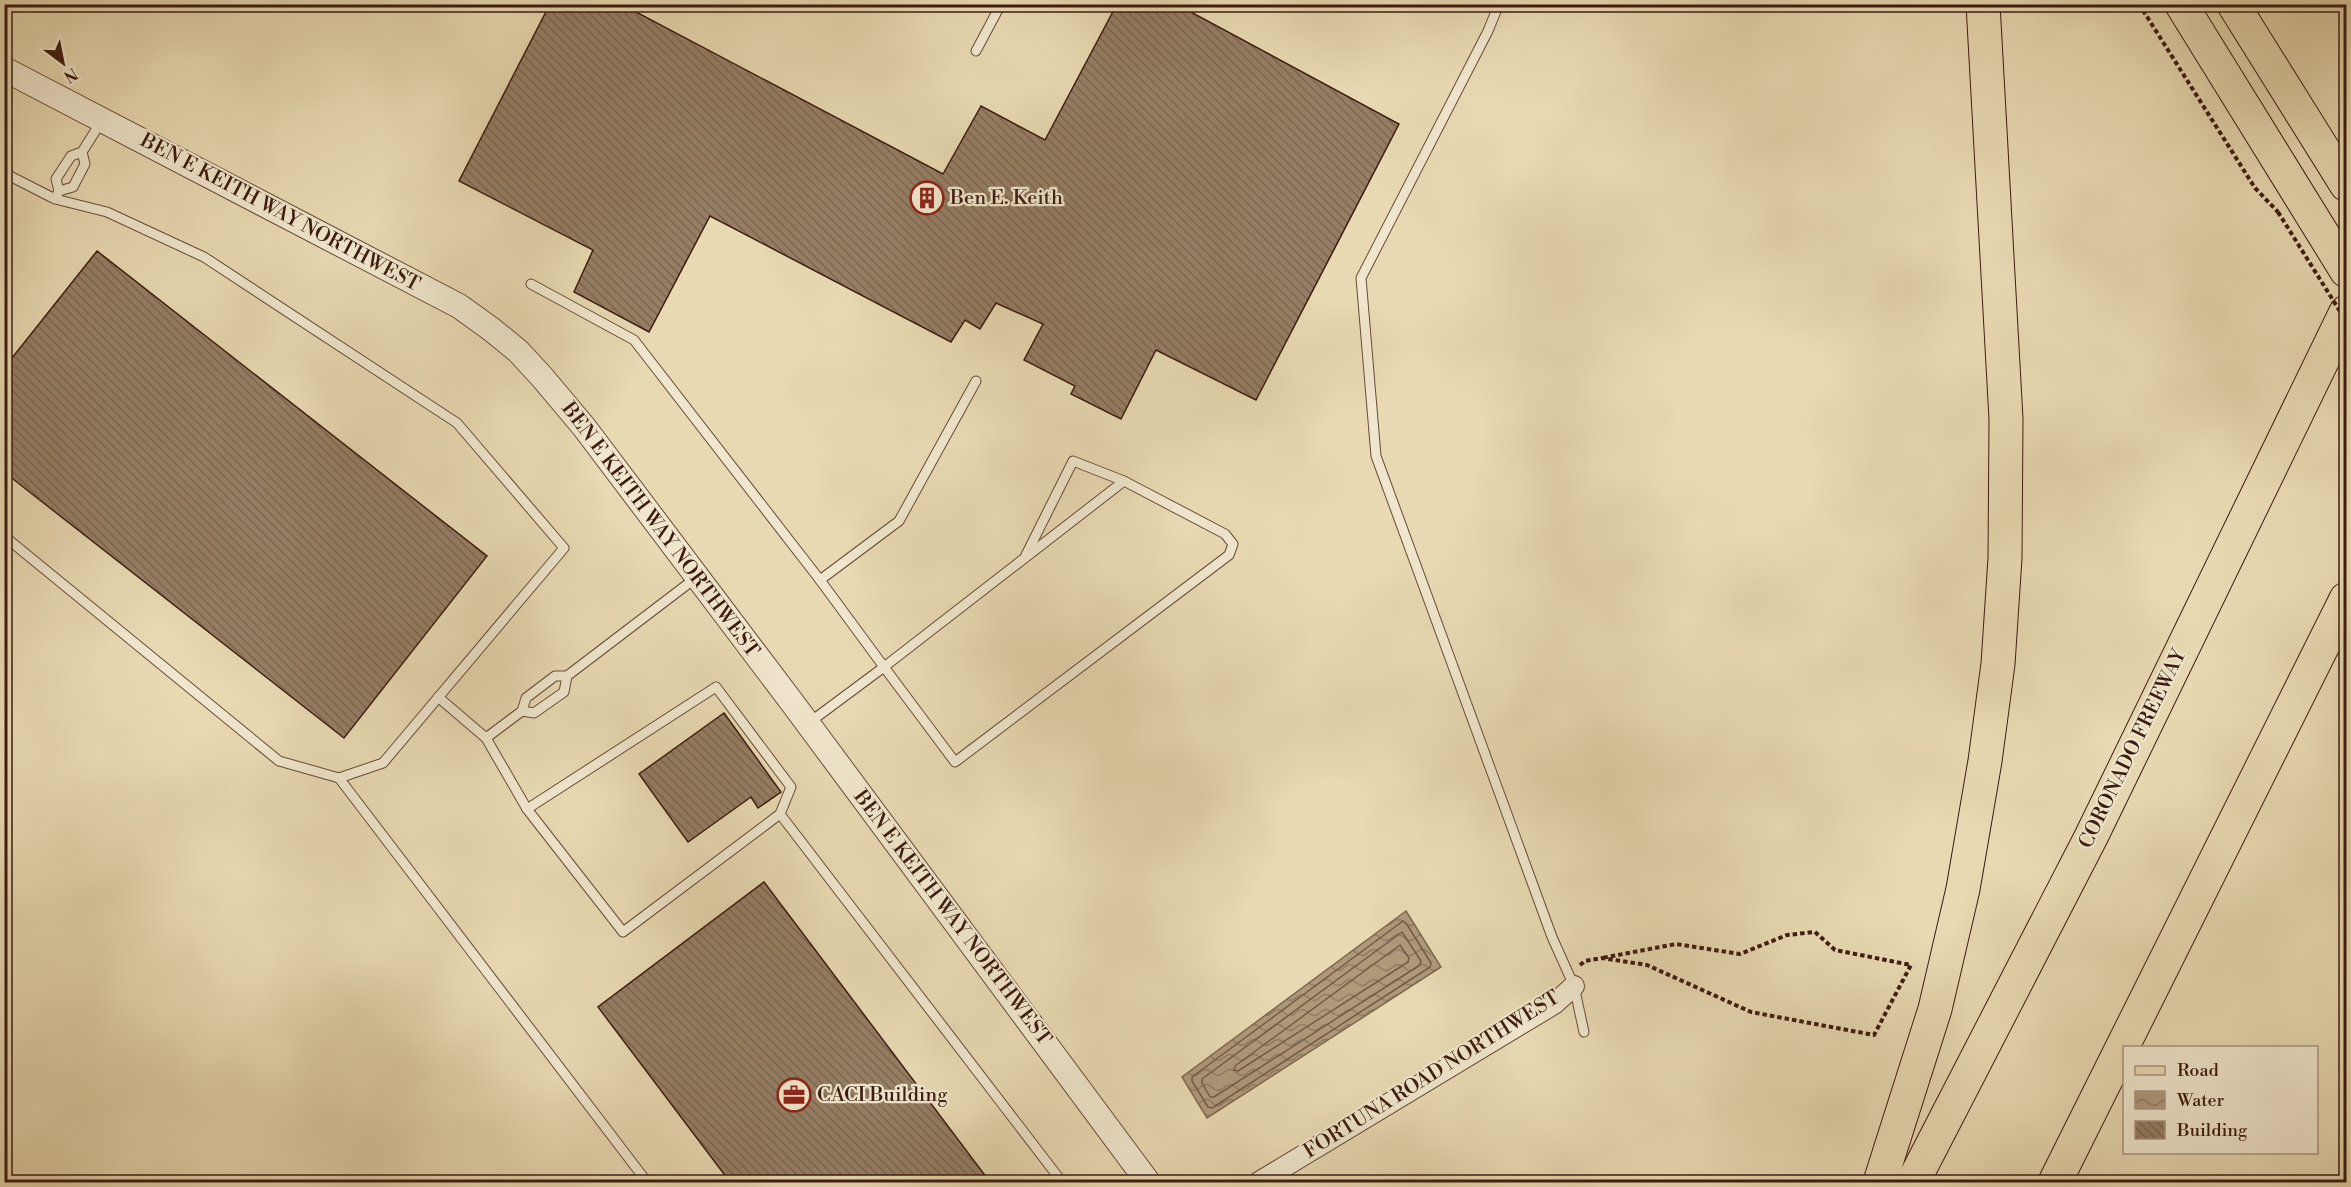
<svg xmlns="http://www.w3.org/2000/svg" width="2351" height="1187" font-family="'Libre Bodoni',serif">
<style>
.water{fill:url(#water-waves);stroke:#806750;stroke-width:1.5}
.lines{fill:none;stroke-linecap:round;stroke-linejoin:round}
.shore{stroke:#755a46;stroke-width:1.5}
.building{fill:url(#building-back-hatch);stroke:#3c1c10;stroke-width:1.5}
.service-casing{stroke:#674b38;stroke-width:11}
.minor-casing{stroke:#674b38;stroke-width:22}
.tertiary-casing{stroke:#674b38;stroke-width:26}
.primary-casing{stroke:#3c1c10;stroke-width:34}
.motorway-casing{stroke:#3c1c10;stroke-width:35}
.path{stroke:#3c1c10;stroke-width:4;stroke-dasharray:4.5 3;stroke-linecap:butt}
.service{stroke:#f0e6cd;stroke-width:9}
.minor{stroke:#f0e6cd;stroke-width:20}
.tertiary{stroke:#f0e6cd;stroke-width:24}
.primary{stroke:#e8d9b2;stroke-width:32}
.motorway{stroke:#e8d9b2;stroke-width:33}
.path-bridge{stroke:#3c1c10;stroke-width:4;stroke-dasharray:4.5 3;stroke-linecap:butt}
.labels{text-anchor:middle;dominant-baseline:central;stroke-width:4.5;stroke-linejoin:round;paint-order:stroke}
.poi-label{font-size:20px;fill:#3c1c10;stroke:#f0e6cd;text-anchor:start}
.street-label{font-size:20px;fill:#3c1c10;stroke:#f0e6cd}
</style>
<defs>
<pattern id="water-waves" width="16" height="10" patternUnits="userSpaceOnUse" patternTransform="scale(1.5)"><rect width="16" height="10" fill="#ae997b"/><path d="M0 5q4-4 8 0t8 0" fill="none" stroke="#8f7c63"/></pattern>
<pattern id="building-back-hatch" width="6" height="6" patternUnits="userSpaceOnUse" patternTransform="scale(1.5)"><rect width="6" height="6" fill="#957e64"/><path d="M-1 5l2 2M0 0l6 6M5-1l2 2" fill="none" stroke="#7b6651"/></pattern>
</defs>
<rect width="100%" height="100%" fill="#e8d9b2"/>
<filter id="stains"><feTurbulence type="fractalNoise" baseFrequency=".00333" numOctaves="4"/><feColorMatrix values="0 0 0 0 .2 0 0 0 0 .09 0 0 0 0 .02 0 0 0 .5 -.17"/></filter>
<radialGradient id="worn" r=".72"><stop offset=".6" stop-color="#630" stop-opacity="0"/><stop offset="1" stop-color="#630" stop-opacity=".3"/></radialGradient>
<!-- water -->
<polygon class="water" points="1406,911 1441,967 1207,1118 1182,1077"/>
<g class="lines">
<!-- shore -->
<g class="shore">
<polygon points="1403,921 1406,923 1431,963 1430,967 1212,1108 1208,1107 1192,1081 1192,1077"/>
<polygon points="1402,932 1421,961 1420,965 1214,1097 1210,1097 1202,1083 1202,1079"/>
<polygon points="1400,945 1409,958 1408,962 1238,1071 1234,1070 1235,1066"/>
</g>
</g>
<!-- building -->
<g class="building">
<polygon points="550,4 621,4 943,174 981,106 1045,140 1117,4 1176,4 1399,124 1256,400 1156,350 1121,419 1071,394 1075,386 1024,360 1043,324 996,303 980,329 965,320 951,342 710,216 649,332 574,292 593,250 459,181"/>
<polygon points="97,251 487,556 344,738 4,472 4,368"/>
<polygon points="724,713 781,792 758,808 751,797 688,842 639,774"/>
<polygon points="764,882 990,1182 730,1182 598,1007"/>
</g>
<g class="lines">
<defs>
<g id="service">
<polyline points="1499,4 1488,31 1361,278 1376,456 1552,937 1574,986 1584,1032"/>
<polyline points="976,51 1001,4"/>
<polyline points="4,173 55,199 107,212 204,257 457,423 564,548 383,763 339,778 279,761 4,536"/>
<polyline points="59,191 56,179 71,156 82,152 101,122"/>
<polyline points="57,195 59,191 73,187 85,164 82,152"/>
<polyline points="531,284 634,340 820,580 884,667 810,722"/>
<polygon points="1124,481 1225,534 1233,544 1229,555 955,762 884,667"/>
<polyline points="1026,555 1073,461 1124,481"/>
<polyline points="820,580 899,521 976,381"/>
<polyline points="438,697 486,738 522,711 526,698 555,676 567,676"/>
<polyline points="522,711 534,713 564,692 567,676 697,577"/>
<polyline points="486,738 527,809 623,932 780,814 1062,1182"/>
<polyline points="339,778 647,1182"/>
<polyline points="527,809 716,687 791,787 780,814"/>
<polyline points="1476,1182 1486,1182"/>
</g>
<polyline id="minor" points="1259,1182 1554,1004 1574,986"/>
<polyline id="tertiary" points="4,69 459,306 491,329 518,351 542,377 584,427 794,705 1148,1182"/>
<g id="primary">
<polyline points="2181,4 2346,271"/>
<polyline points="2233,4 2346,185"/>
</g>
<g id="motorway">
<polyline points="1880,1182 1935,1009 1963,889 1985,761 1998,664 2005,558 2006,419 1983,4"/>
<polyline points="1913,1182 2091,837 2346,312"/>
<polyline points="2055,1182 2346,599"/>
</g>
</defs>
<!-- service casing -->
<use href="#service" class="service-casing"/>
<!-- minor casing -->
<use href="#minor" class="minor-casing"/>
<!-- tertiary casing -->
<use href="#tertiary" class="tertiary-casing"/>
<!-- primary casing -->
<use href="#primary" class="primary-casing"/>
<!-- motorway casing -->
<use href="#motorway" class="motorway-casing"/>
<!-- path -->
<g class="path">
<polyline points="2139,4 2255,188 2278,212"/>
<polyline points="1580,965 1585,961 1602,958 1647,965 1751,1012 1874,1035 1911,965 1835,950 1815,932 1787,935 1740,954 1676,944 1602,958"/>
</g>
<!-- service -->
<use href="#service" class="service"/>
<!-- minor -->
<use href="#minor" class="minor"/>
<!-- tertiary -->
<use href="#tertiary" class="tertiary"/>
<!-- primary -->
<use href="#primary" class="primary"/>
<!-- motorway -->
<use href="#motorway" class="motorway"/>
<!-- path-bridge -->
<polyline class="path-bridge" points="2278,212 2346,321"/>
</g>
<!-- icons -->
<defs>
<symbol id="building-ring" viewBox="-11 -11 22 22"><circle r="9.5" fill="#f0e6cd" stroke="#8f2418" stroke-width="1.5"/><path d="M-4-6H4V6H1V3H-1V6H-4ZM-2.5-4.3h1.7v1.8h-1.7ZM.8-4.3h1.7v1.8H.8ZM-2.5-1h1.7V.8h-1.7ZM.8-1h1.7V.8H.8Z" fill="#8f2418"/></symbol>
<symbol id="office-ring" viewBox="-11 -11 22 22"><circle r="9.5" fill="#f0e6cd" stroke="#8f2418" stroke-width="1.5"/><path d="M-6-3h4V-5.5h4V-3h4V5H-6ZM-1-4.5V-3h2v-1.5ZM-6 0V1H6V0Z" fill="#8f2418"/></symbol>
</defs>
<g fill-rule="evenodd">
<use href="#building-ring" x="908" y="179" width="38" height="38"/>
<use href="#office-ring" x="775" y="1076" width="38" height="38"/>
</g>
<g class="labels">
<!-- poi labels -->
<g class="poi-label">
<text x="950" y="198">Ben E. Keith</text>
<text x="817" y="1095">CACI Building</text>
</g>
<!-- street labels -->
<g class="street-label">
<text transform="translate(280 213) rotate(28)">BEN E KEITH WAY NORTHWEST</text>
<text transform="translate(660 530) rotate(53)">BEN E KEITH WAY NORTHWEST</text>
<text transform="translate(2133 749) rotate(-64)">CORONADO FREEWAY</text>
<text transform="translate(952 918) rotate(53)">BEN E KEITH WAY NORTHWEST</text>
<text transform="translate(1432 1075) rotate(-32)">FORTUNA ROAD NORTHWEST</text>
</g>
</g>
<!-- margin -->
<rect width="2351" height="1187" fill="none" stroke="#e8d9b2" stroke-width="24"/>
<rect x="6" y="6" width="2339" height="1175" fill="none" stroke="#3c1c10" stroke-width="3"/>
<rect x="12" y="12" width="2327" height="1163" fill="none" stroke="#3c1c10" stroke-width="1.5"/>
<!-- legend -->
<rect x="2123" y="1046" width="195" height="108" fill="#f0e6cd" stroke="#a89581" stroke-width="1.5"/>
<rect x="2135" y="1066" width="30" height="9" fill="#e8d9b2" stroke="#a89581" stroke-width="1.5"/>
<text x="2177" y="1076" font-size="18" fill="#3c1c10">Road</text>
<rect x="2135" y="1091" width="30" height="18" fill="url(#water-waves)" stroke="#a89581" stroke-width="1.5"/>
<text x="2177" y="1106" font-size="18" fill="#3c1c10">Water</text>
<rect x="2135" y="1121" width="30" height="18" fill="url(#building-back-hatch)" stroke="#a89581" stroke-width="1.5"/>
<text x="2177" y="1136" font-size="18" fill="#3c1c10">Building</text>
<!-- north arrow -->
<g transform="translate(63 63) rotate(148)" stroke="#f0e6cd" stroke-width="4.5" paint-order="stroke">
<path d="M0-4.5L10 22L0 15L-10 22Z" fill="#3c1c10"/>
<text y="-9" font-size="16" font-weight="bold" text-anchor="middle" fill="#3c1c10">N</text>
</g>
<rect width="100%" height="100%" filter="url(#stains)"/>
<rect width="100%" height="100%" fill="url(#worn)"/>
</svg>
